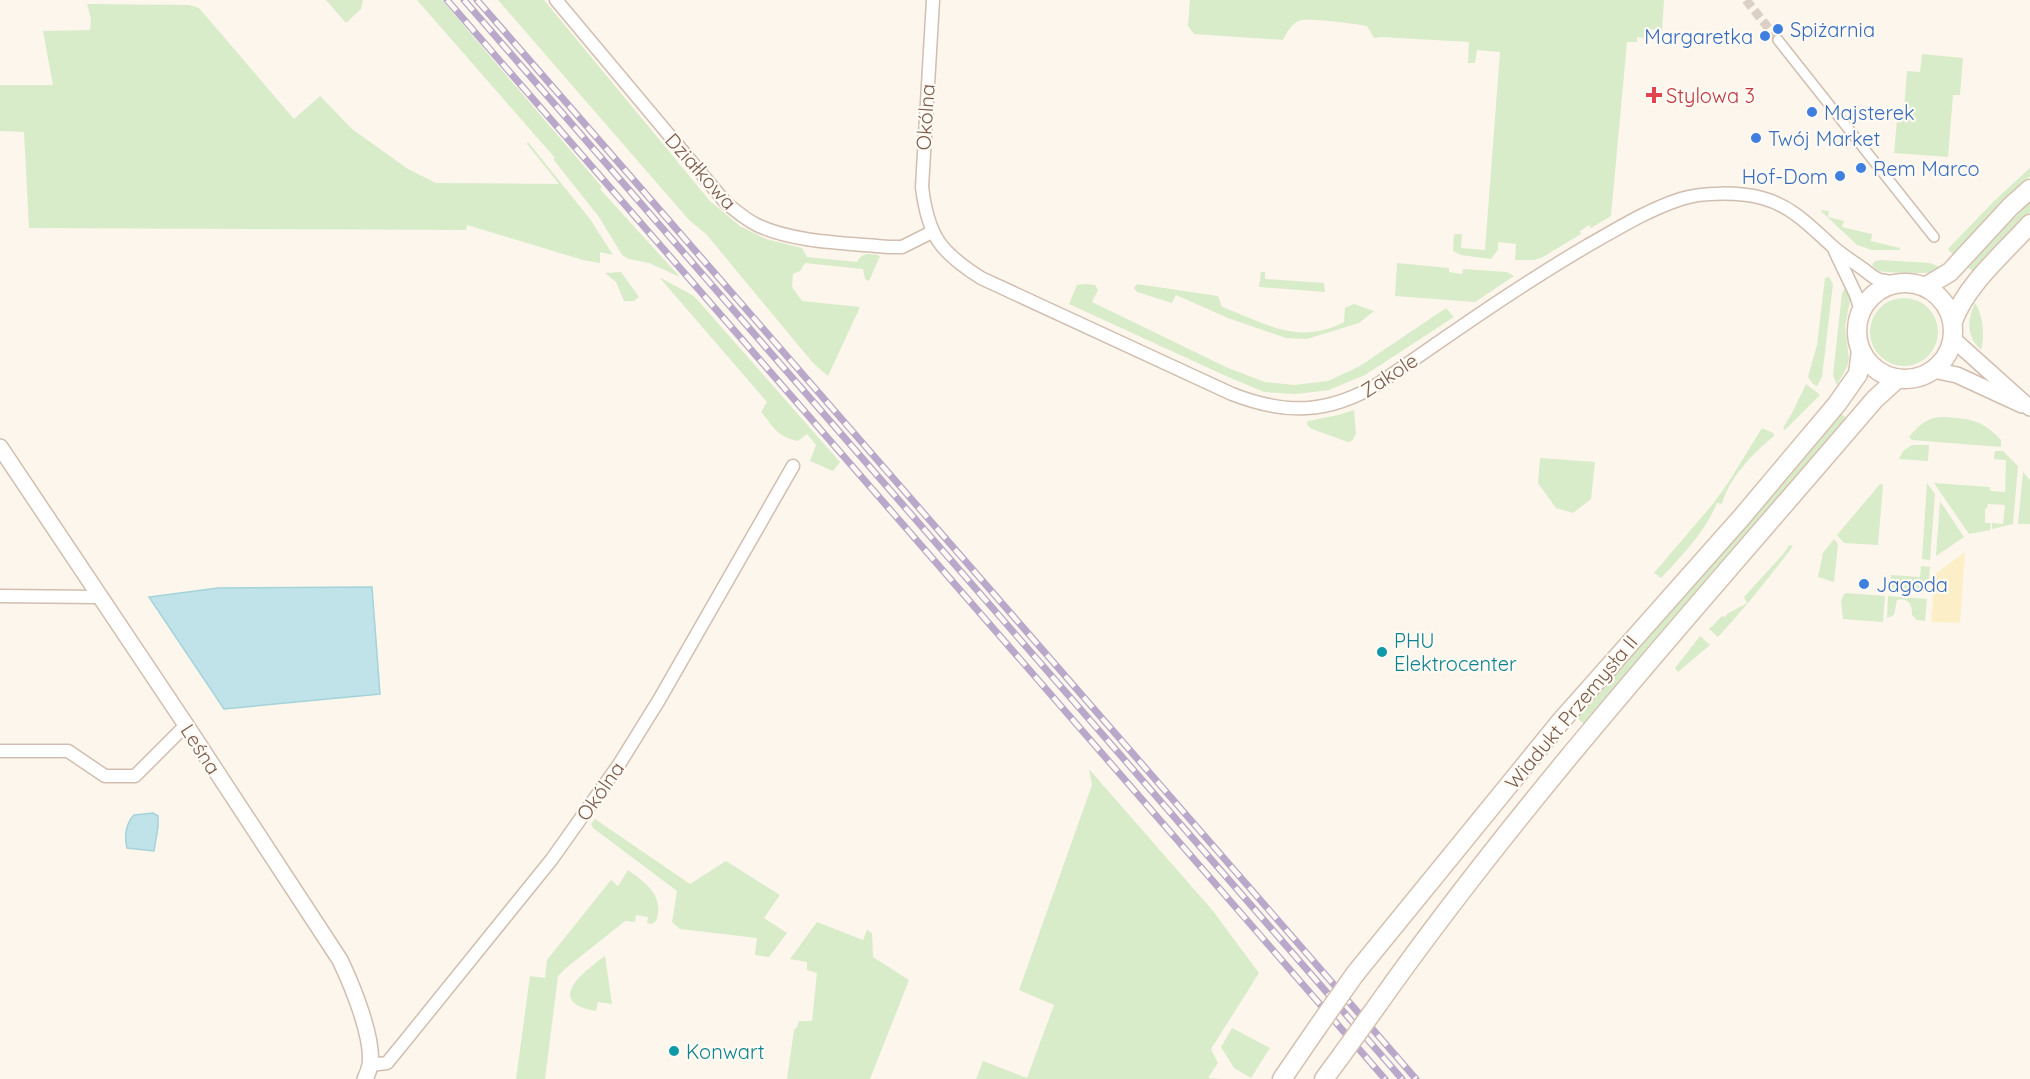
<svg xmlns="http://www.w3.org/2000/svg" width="2030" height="1079" font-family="Quicksand,sans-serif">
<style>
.green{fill:#d8ecc9}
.sand{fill:#fcefc7}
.water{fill:#bfe3e8;stroke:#a5d3da;stroke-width:1.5}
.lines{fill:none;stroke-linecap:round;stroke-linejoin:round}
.pedestrian-tunnel{stroke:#dcd0c4;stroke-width:9;stroke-dasharray:9 4.5;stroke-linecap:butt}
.pedestrian-casing{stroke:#d1beb0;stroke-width:12}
.minor-casing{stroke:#d1beb0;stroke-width:15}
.tertiary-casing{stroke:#d1beb0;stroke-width:18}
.secondary-casing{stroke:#d6c0b0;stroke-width:21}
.pedestrian{stroke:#fff;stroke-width:9}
.minor{stroke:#fff;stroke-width:12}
.tertiary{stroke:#fff;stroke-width:15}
.secondary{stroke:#fff;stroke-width:18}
.rail-casing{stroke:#b9a8c9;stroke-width:7}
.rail{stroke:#fffaf3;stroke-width:4.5;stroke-dasharray:14;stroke-linecap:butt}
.secondary-bridge-casing{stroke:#d6c0b0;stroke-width:21;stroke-linecap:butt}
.secondary-bridge{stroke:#fff;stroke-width:18}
.shop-dot{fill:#3f7fe0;stroke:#fffaf3;stroke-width:2}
.health-dot{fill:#e0444e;stroke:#fffaf3;stroke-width:2}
.culture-dot{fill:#0f9aa8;stroke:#fffaf3;stroke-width:2}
.labels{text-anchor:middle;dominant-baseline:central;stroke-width:4.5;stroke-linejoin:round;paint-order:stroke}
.shop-label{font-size:20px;fill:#366cbe;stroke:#fffaf3;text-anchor:start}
.health-label{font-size:20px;fill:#be3a42;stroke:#fffaf3;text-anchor:start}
.street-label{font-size:20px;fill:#7a5c4d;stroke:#fffaf3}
.culture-label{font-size:20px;fill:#0d838f;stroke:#fffaf3;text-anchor:start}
</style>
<rect width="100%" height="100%" fill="#fdf6ec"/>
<!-- green -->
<g class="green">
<polygon points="326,0 363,0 361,9 346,23"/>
<polygon points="417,0 442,0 602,187 600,189 680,277 649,263 629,259 622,255 599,217 553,159 555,158"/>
<path d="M498,0H544L710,201L740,226L766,239L802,248L807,257L857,262C862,252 870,253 880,256L869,281L865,279L863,269L805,263L800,271L793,274L792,287L802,301L860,307L828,376L813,363L706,234L689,220Z"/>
<path d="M1190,0H1664L1662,30L1645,29L1644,38L1637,37V42H1627L1611,216L1591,228L1589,225L1580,231L1581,234L1543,257L1534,260H1515L1516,244L1498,242V250L1491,259L1461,255L1453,251L1454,234H1462L1461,248L1485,250L1500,52L1477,50L1475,63H1468L1469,42L1381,37L1374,38L1367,26C1354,24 1308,17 1298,21C1291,25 1286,33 1283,40L1194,34L1188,26Z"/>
<polygon points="87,4 189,5 199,8 294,119 320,96 352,129 408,169 436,183 559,184 527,144 528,142 590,219 613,255 600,252 600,263 583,260 467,225 466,230 29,228 24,132 0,131 0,85 53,85 43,31 90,30 91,19"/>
<polygon points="1922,54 1963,58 1960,95 1953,95 1948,157 1894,153 1898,109 1904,109 1907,71 1920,72"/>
<polygon points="2030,168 2030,176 1999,206 1954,256 1948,249 1994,201"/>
<polygon points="2030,201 2030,212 1974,273 1968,267"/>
<polygon points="1820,210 1829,211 1828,217 1844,221 1842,227 1872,234 1871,241 1900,248 1900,250 1872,250 1857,245"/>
<path d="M1881,260L1930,263L1940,267C1937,269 1935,271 1932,272C1926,274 1884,273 1879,271C1876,270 1874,267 1872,265L1875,261Z"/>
<polygon points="1397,263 1449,268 1449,272 1462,274 1463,269 1507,272 1514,276 1475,302 1395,296"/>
<polygon points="621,272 639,297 634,301 624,301 616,282 605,273"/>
<polygon points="1261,272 1265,272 1265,279 1324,283 1325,292 1259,287"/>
<path d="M659,277L694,296L840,462L833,471L810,461L816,445L807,434L798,441C776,436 774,427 761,412L767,402Z"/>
<polygon points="1829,277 1833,284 1822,377 1817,386 1813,384 1808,377 1817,345 1825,278"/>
<polygon points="1085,284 1095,285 1098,290 1092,302 1228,368 1265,382 1295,385 1328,381 1360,366 1446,308 1454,317 1365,375 1329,390 1296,394 1264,392 1226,376 1069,304 1077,285"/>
<path d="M1137,284L1218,296L1222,307C1265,323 1299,346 1344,322L1345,308L1354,304L1374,311L1359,323L1307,339L1286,338L1228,318L1176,295L1172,303L1137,292L1134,288Z"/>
<polygon points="1846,286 1851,296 1845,326 1849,359 1847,367 1837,385 1833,375 1842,293"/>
<circle cx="1904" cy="332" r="34"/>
<path d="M1975,303C1983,314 1985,337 1981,350C1966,336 1967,320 1975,303Z"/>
<polygon points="1806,384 1820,395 1785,430 1783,428 1792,413"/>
<polygon points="1354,410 1356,434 1352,441 1348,442 1312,429 1307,425 1308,421 1338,415"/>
<polygon points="1841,414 1847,418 1584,724 1576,717 1685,596"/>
<path d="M1943,417C1971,419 1981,419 2001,440V447L1912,440L1909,437C1919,425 1927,417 1943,417Z"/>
<path d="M1762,428L1773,433L1774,436C1753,453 1729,478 1722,504L1717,503C1704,534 1683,554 1661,578L1654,573L1712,505L1728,483Z"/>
<polygon points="1912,445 1929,445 1928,461 1899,459 1903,451"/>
<polygon points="1995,451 2003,451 2018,466 2013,524 1992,529 1992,523 2003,524 2005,505 1988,504 1987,508 1985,509 1985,523 1991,523 1990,530 1969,534 1934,483 1990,487 1990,491 2005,492 2006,460 1994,459"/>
<polygon points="1540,458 1595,462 1591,499 1573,513 1556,508 1538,483"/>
<polygon points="2023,472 2030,480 2030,524 2018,524"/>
<polygon points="1927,483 1935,494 1930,560 1922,559"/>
<polygon points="1880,484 1883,485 1878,545 1844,543 1837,535"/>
<polygon points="1940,501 1964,537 1936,556"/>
<polygon points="1834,539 1838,544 1834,582 1818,577 1823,553"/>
<path d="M1789,545L1793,546C1769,578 1745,608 1718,637L1709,629L1722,616L1725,617L1727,614L1747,603L1744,597L1784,553Z"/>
<polygon points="1921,566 1930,567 1928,592 1890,589 1891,575 1920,577"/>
<polygon points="1847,593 1885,596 1883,622 1843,619 1841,601 1844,594"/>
<path d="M1888,596L1927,599L1925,621L1917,620L1912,615C1912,604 1909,598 1897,600L1894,615L1887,618Z"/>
<polygon points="1700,636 1710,645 1678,672 1675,668"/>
<polygon points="1089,769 1213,911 1259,973 1211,1049 1218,1063 1208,1078 1224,1079 976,1079 983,1061 1027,1078 1054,1005 1019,990 1092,785"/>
<polygon points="595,819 690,884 726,861 780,895 764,918 787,933 769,957 755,955 757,938 680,929 672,922 677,891 593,828 591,824"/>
<path d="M628,870C646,883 665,896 656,921L652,924L647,923L648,917L636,915L635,922L625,921L566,968L558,976L545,1079H516L530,976L545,978L547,960L611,880L618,886Z"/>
<polygon points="817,922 863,940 867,930 872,933 873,957 909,980 870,1079 787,1079 794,1030 797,1027 799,1021 812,1021 817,973 807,970 807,962 790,959"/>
<path d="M605,956L612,1004L598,1002L596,1011C544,1002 583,972 605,956Z"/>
<polygon points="1232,1028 1270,1048 1251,1078 1234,1068 1221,1047"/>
</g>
<!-- sand -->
<polygon class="sand" points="1965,552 1960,623 1931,622 1935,574"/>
<!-- water -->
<g class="water">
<polygon points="372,587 380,694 224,709 149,597 218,588"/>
<path d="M153,813L158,816V827L154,851L127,848C124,836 126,823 134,815Z"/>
</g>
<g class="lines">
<!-- pedestrian-tunnel -->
<polyline class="pedestrian-tunnel" points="1746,0 1778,40"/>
<defs>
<polyline id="pedestrian" points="1778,40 1934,237"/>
<g id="minor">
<path d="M556,0L726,203C736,211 745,219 757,225C795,243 848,243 890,247H902L932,232"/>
<path d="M933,0L922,187C928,236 940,252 981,278L1232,394C1286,415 1328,414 1378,384C1447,337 1515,288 1587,246C1617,229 1647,210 1681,199C1703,192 1739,192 1762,198C1792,206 1810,226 1832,246C1844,257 1859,265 1872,276L1879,280L1897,283"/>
<polyline points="1835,251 1856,295 1861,311"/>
<polyline points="0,596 99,597"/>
<polyline points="0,751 68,751 105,776 135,776 186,725"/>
<polyline points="370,1065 387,1063 405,1041 552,859 620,763 659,700 793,466"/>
</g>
<g id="tertiary">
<polyline points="1953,339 2030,408"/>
<polyline points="1933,370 1957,375 2022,405"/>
<path d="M0,447L186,725L340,960C352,985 374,1038 370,1065C369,1070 367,1075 365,1079"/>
</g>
<g id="secondary">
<circle cx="1905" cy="331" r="48"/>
<polyline points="1925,287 1950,272 2010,207 2030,189"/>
<path d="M1953,321C1967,284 2003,254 2030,224"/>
<polyline points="1355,974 1561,721 1741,518 1837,404 1858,374 1861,351"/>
<path d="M1379,1003C1530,790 1706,597 1875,399L1897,379"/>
<polyline points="1282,1079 1317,1028"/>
<polyline points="1324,1079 1341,1056"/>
</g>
</defs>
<!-- pedestrian casing -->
<use href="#pedestrian" class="pedestrian-casing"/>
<!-- minor casing -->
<use href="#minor" class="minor-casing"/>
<!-- tertiary casing -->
<use href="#tertiary" class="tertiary-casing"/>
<!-- secondary casing -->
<use href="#secondary" class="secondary-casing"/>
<!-- pedestrian -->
<use href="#pedestrian" class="pedestrian"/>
<!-- minor -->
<use href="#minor" class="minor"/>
<!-- tertiary -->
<use href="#tertiary" class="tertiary"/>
<!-- secondary -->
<use href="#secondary" class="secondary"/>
<defs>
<g id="rail">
<polyline points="447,0 1385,1079"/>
<polyline points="464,0 1402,1079"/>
<polyline points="477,0 1416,1079"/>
</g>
</defs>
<!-- rail casing -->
<use href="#rail" class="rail-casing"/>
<!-- rail -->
<use href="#rail" class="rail"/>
<defs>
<g id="secondary-bridge">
<polyline points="1317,1028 1355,974"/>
<polyline points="1341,1056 1379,1003"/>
</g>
</defs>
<!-- secondary-bridge casing -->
<use href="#secondary-bridge" class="secondary-bridge-casing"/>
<!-- secondary-bridge -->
<use href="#secondary-bridge" class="secondary-bridge"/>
</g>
<!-- markers -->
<g class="shop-dot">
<circle cx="1778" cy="29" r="6"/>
<circle cx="1765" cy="36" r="6"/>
<circle cx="1812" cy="112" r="6"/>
<circle cx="1756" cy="138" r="6"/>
<circle cx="1861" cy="168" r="6"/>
<circle cx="1840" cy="176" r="6"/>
<circle cx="1864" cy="584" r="6"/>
</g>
<path class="health-dot" d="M1651 86h6v6h6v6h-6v6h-6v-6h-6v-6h6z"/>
<g class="culture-dot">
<circle cx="1382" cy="652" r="6"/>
<circle cx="674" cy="1051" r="6"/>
</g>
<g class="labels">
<!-- shop labels -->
<g class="shop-label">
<text x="1790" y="29">Spiżarnia</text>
<text x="1753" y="36" text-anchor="end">Margaretka</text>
<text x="1824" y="112">Majsterek</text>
<text x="1768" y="138">Twój Market</text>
<text x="1873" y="168">Rem Marco</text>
<text x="1828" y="176" text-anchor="end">Hof-Dom</text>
<text x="1876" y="584">Jagoda</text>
</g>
<!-- health labels -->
<g class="health-label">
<text x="1666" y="95">Stylowa 3</text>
</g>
<!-- street labels -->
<g class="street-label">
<text transform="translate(925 117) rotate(-86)">Okólna</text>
<text transform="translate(701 171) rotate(48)">Działkowa</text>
<text transform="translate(1389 375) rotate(-33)">Zakole</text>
<text transform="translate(1571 712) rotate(-50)">Wiadukt Przemysła II</text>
<text transform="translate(201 749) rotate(57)">Leśna</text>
<text transform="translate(600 791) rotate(-55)">Okólna</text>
</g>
<!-- culture labels -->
<g class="culture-label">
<text x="1394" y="640">PHU<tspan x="1394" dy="23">Elektrocenter</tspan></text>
<text x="686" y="1051">Konwart</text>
</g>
</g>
</svg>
